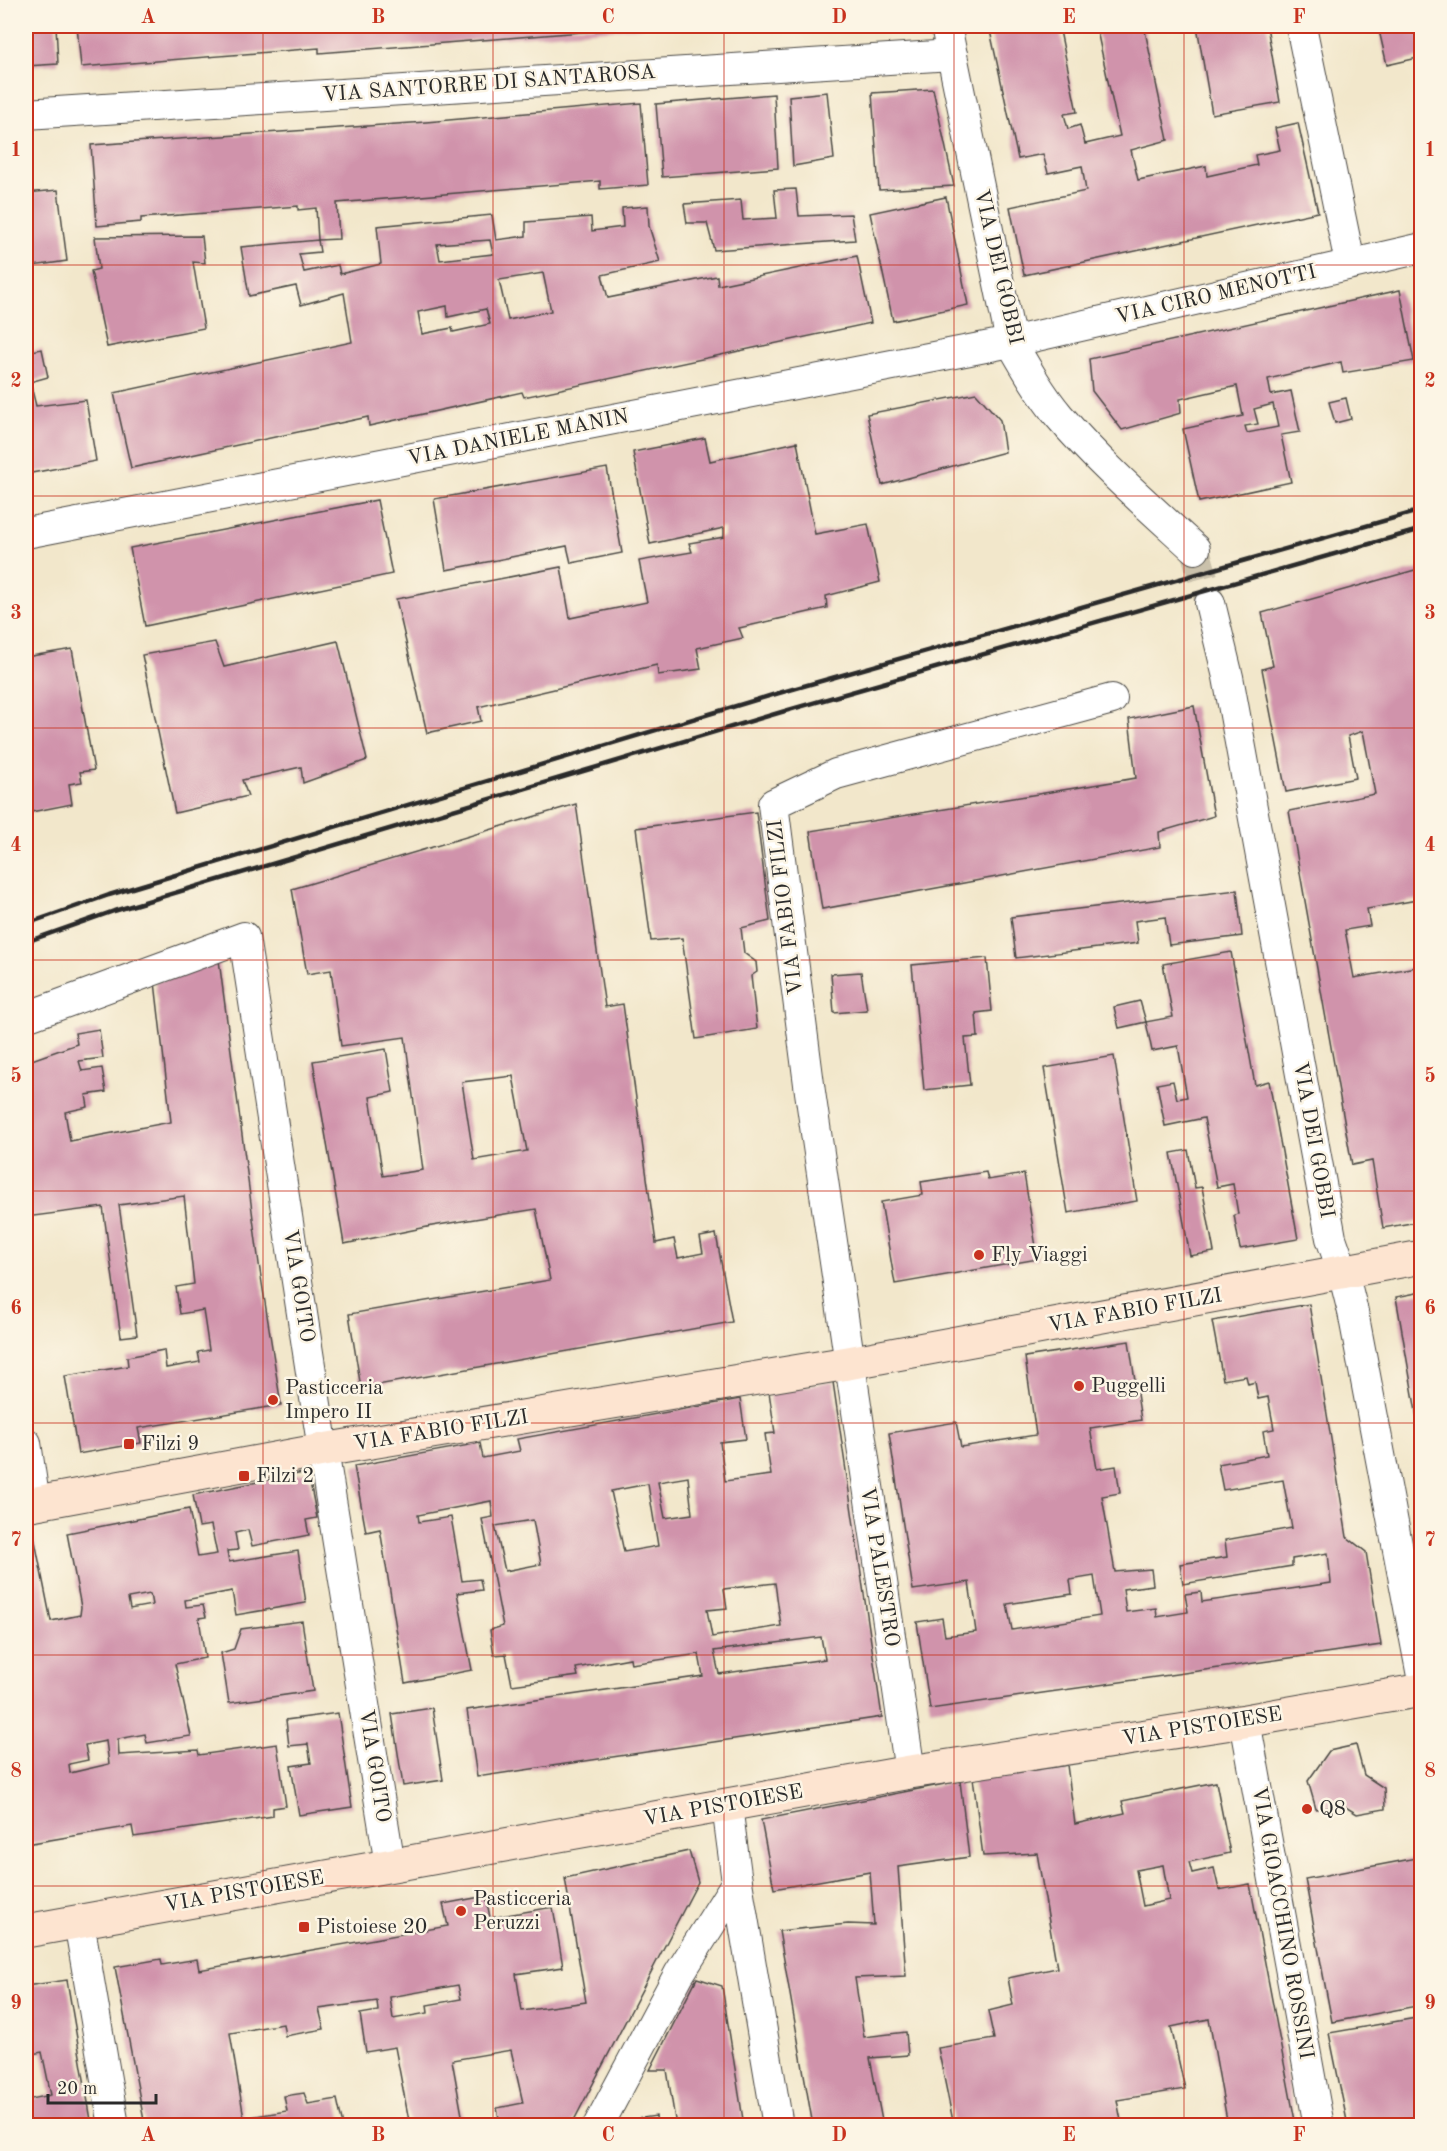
<svg xmlns="http://www.w3.org/2000/svg" width="1447" height="2151" font-family="'Old Standard TT',serif">
<style>
.building{fill:#d093ab;fill-rule:evenodd}
.lines{fill:none;stroke-linecap:round;stroke-linejoin:round}
.street-tunnel{stroke:#cac1ab;stroke-width:30;stroke-dasharray:30 15;stroke-linecap:butt}
.street-casing{stroke:#494743;stroke-width:32}
.secondary-casing{stroke:#494743;stroke-width:35}
.street{stroke:#fff;stroke-width:30}
.secondary{stroke:#fde4d0;stroke-width:33}
.rail{stroke:#2b2b2b;stroke-width:4.5}
.grid{fill:none;stroke:#c8321e;stroke-width:1.5;stroke-opacity:0.55}
.poi-dot{fill:#c8321e;stroke:#fcf5e5;stroke-width:2}
.labels{text-anchor:middle;dominant-baseline:central;stroke-width:5;stroke-linejoin:round;paint-order:stroke}
.street-label{font-size:21px;fill:#2b2b2b;stroke:#fcf5e5}
.poi-label{font-size:21px;fill:#2b2b2b;stroke:#fcf5e5;text-anchor:start}
.neatline{fill:none;stroke:#c8321e;stroke-width:2}
.grid-label{font-size:20px;text-anchor:middle;font-weight:bold;fill:#c8321e}
</style>
<rect width="100%" height="100%" fill="#fcf5e5"/>
<filter id="ink" filterUnits="userSpaceOnUse"><feTurbulence type="fractalNoise" baseFrequency=".0167" numOctaves="2"/><feDisplacementMap in="SourceGraphic" scale="12" xChannelSelector="R" yChannelSelector="G"/><feConvolveMatrix kernelMatrix="1 2 1 2 8 2 1 2 1" color-interpolation-filters="sRGB"/></filter>
<filter id="wash" filterUnits="userSpaceOnUse"><feTurbulence type="fractalNoise" baseFrequency=".008" numOctaves="4" result="noise"/><feDisplacementMap in="SourceGraphic" scale="24" xChannelSelector="R" yChannelSelector="G"/><feGaussianBlur stdDeviation="1.35" result="paint"/><feColorMatrix in="noise" values="0 0 0 0 0 0 0 0 0 0 0 0 0 0 0 0 0 1.4 0 .05"/><feComposite in="paint" operator="in"/></filter>
<g filter="url(#wash)">
<rect width="100%" height="100%" fill="#f2e7cb"/>
<g id="blocks">
<!-- building -->
<g class="building">
<polygon points="26,26 56,26 58,64 26,66"/>
<polygon points="77,26 644,26 644,27 319,53 319,48 81,67"/>
<polygon points="989,26 1059,26 1077,112 1064,114 1068,129 1080,125 1085,144 1120,136 1096,26 1144,26 1168,140 1131,150 1138,180 1206,166 1207,176 1257,165 1255,155 1280,150 1275,128 1298,123 1318,212 1024,275 1010,207 1086,191 1082,166 1048,173 1043,154 1018,159"/>
<polygon points="1197,26 1267,26 1280,102 1212,114"/>
<polygon points="1378,26 1422,26 1422,57 1387,65"/>
<polygon points="933,89 954,186 879,190 872,93"/>
<polygon points="827,92 834,159 793,166 789,96"/>
<polygon points="774,94 778,168 662,177 656,104"/>
<polygon points="641,103 648,185 600,189 600,181 337,203 339,239 318,240 316,208 298,210 298,206 141,218 141,222 97,226 91,145 426,122"/>
<polygon points="796,189 799,216 851,214 855,240 714,250 707,223 687,223 684,204 741,200 743,220 777,218 774,190"/>
<polygon points="58,190 67,261 26,267 26,193"/>
<polygon points="946,197 968,305 893,321 870,213"/>
<path d="M648,206L649,226L660,262L602,275L608,298L717,276L718,285L857,256L871,323L524,397L522,392L369,426L368,417L131,468L114,393L352,342L344,293L301,305L296,286L249,296L241,247L318,240L320,252L299,254L304,272L338,265L340,274L381,264L377,226L492,215L496,240L526,236V222L591,217L592,231L623,227L622,208ZM490,240L493,254L440,260L437,244ZM543,273L551,311L508,320L499,280ZM447,306L448,317L486,309L490,324L453,332L452,328L422,334L418,312Z"/>
<polygon points="202,236 205,263 193,262 204,328 107,347 91,271 99,269 95,237"/>
<path d="M1400,290L1414,361L1343,373L1341,362L1268,379L1271,395L1291,391L1300,432L1281,435L1291,482L1199,502L1183,429L1243,416L1237,386L1180,399L1181,413L1122,430L1092,391L1089,359ZM1273,404L1278,427L1247,433L1245,426L1258,424L1254,409Z"/>
<polygon points="42,349 48,377 30,382 36,406 86,400 96,461 26,474 26,352"/>
<polygon points="976,393 1000,420 1005,452 882,485 867,414"/>
<polygon points="1346,398 1351,419 1335,423 1329,402"/>
<polygon points="705,438 710,461 797,442 815,534 868,524 880,582 826,596 827,608 739,628 743,638 697,648 701,669 658,675 657,665 478,707 481,721 427,733 396,599 561,567 570,618 647,602 639,561 692,552 689,543 724,537 724,528 650,544 633,452"/>
<polygon points="607,468 622,553 571,563 567,546 446,570 434,499"/>
<polygon points="377,500 392,574 145,626 130,548"/>
<polygon points="1422,568 1422,899 1367,909 1370,926 1345,930 1354,978 1422,966 1422,1221 1383,1228 1372,1161 1352,1165 1289,811 1375,794 1363,731 1348,736 1356,778 1286,792 1262,669 1273,666 1262,613"/>
<polygon points="338,641 367,760 303,783 301,767 242,780 248,796 175,813 142,655 215,642 224,667"/>
<polygon points="72,649 94,770 80,772 82,782 69,784 72,804 26,813 26,657"/>
<polygon points="1194,706 1214,816 1159,832 1160,847 822,909 810,831 1136,778 1129,719"/>
<path d="M576,804L605,1007L623,1004L656,1243L674,1239L678,1258L703,1253L700,1237L716,1234L732,1322L361,1388L349,1314L550,1280L536,1209L432,1226L344,1244L313,1061L386,1049L393,1092L370,1097L383,1176L423,1170L405,1037L341,1046L331,970L307,974L292,889ZM513,1076L527,1151L474,1160L462,1082Z"/>
<polygon points="756,812 770,921 741,928 744,953 756,962 757,972 751,976 757,1029 696,1039 682,938 651,941 636,828"/>
<polygon points="1237,890 1242,936 1169,945 1165,917 1135,921 1138,943 1016,958 1011,917"/>
<polygon points="1231,952 1255,1085 1269,1081 1298,1239 1240,1249 1234,1215 1238,1214 1233,1184 1217,1187 1204,1118 1165,1126 1157,1084 1173,1081 1177,1099 1187,1097 1178,1046 1152,1051 1146,1022 1119,1028 1114,1007 1140,1001 1146,1022 1173,1017 1163,964"/>
<polygon points="987,958 992,1011 976,1013 978,1037 965,1038 970,1085 924,1090 912,965"/>
<polygon points="219,960 259,1264 281,1405 138,1428 141,1443 78,1454 65,1376 128,1366 127,1357 164,1350 166,1368 200,1362 198,1352 209,1350 203,1310 180,1314 176,1287 194,1284 184,1196 119,1205 137,1335 121,1337 103,1207 26,1217 26,1062 77,1044 75,1033 99,1029 103,1058 79,1061 82,1071 102,1068 106,1092 86,1095 88,1107 65,1112 70,1141 171,1122 155,982"/>
<polygon points="861,972 867,1010 834,1013 831,974"/>
<polygon points="1114,1056 1137,1201 1068,1213 1044,1068"/>
<polygon points="1188,1150 1195,1188 1202,1187 1214,1252 1190,1256 1171,1153"/>
<polygon points="986,1172 988,1180 1024,1174 1038,1259 895,1284 881,1202 923,1195 921,1182"/>
<polygon points="1422,1292 1422,1467 1416,1456 1419,1448 1417,1429 1419,1429 1396,1297"/>
<path d="M1309,1304L1347,1537L1366,1552L1381,1645L930,1709L917,1622L942,1618L945,1636L976,1632L969,1582L913,1590L889,1433L956,1422L961,1447L1036,1435L1025,1357L1129,1341L1141,1420L1090,1428L1097,1469L1116,1466L1120,1493L1102,1496L1115,1572L1151,1569L1153,1585L1123,1589L1126,1612L1156,1608L1157,1617L1188,1612L1185,1594L1201,1592L1202,1602L1331,1583L1328,1553L1292,1559V1566L1183,1584L1180,1564L1227,1557L1225,1540L1292,1528L1283,1480L1223,1490L1218,1464L1267,1455L1263,1431L1274,1429L1268,1397L1258,1399L1255,1382L1248,1384L1246,1376L1223,1380L1212,1321ZM1094,1576L1100,1616L1012,1630L1007,1604L1072,1594L1070,1580Z"/>
<path d="M833,1382L882,1717L477,1777L467,1710L703,1676L699,1654L631,1664L630,1658L576,1668L578,1676L512,1685L506,1654L494,1655L490,1630L503,1626L482,1519L493,1517L491,1501L418,1515L419,1522L451,1517L462,1581L480,1579L482,1590L457,1593L472,1670L405,1683L380,1529L366,1532L354,1466L480,1443L483,1458L520,1451L517,1439L740,1399L746,1439L720,1442L725,1481L771,1475L765,1434L775,1433L769,1392ZM688,1477L692,1514L665,1518L658,1482ZM648,1484L658,1546L624,1552L611,1491ZM533,1520L541,1564L505,1571L495,1526ZM775,1583L781,1626L712,1637L707,1610L727,1608L724,1589ZM821,1637L825,1659L719,1674L714,1651Z"/>
<path d="M308,1472L317,1518L306,1520L309,1535L252,1546L248,1530L235,1533L238,1550L227,1551L229,1562L298,1551L306,1603L236,1615L232,1591L185,1600L186,1607L203,1605L206,1617L199,1618L205,1658L175,1664L191,1736L147,1743L145,1734L118,1739L119,1755L198,1750L199,1755L277,1744L286,1806L273,1808V1816L134,1837L132,1826L26,1844V1538L34,1536L51,1621L80,1615L81,1607L67,1533L189,1509L198,1557L217,1554L211,1525L199,1527L193,1495ZM150,1594L152,1605L130,1609L128,1598ZM106,1741L109,1764L70,1773L69,1764L88,1760L85,1745Z"/>
<polygon points="302,1621 313,1691 229,1703 221,1653 234,1649 241,1629"/>
<polygon points="432,1708 443,1780 403,1786 392,1714"/>
<polygon points="338,1713 352,1807 299,1815 291,1766 311,1763 308,1744 289,1746 286,1720"/>
<polygon points="1356,1745 1364,1775 1384,1788 1385,1809 1357,1814 1344,1806 1316,1809 1308,1781 1329,1751"/>
<path d="M1067,1765L1075,1824L1125,1813L1122,1801L1216,1782L1230,1853L1189,1862L1192,1873L1214,1868L1219,1890L1250,1884L1296,2126H1228L1209,2019L1171,2027L1185,2089L1117,2100L1122,2126H954L938,2048L994,2039L988,2011L1013,2005L1008,1978L1057,1968L1037,1853L983,1856L973,1778ZM1163,1865L1169,1900L1143,1906L1136,1870Z"/>
<polygon points="960,1781 969,1857 898,1867 906,1976 855,1978 864,2037 906,2032 908,2055 870,2058 883,2126 813,2126 779,1931 848,1924 874,1925 870,1872 774,1889 761,1820"/>
<path d="M689,1851L698,1882L571,2126H467L499,2118L497,2108L523,2103L511,2050L452,2060L464,2126H410L395,2047L366,2052L360,2014L378,2011L377,2001L319,2009L324,2029L285,2036L283,2024L230,2033L244,2118L287,2111L284,2096L304,2093L308,2104L337,2099L343,2126H145L115,1967L161,1959L162,1965L197,1959L199,1970L448,1926L443,1904L486,1896L490,1918L553,1907L563,1967L516,1974L522,2011L586,2002L565,1878ZM458,1985L461,1999L427,2005L428,2013L393,2019L390,1997Z"/>
<polygon points="1422,1857 1422,2005 1332,2022 1305,1879"/>
<polygon points="697,1978 722,1986 744,2126 676,2126 667,2070 650,2070"/>
<polygon points="67,1980 92,2126 26,2126 26,2100 51,2095 42,2052 26,2055 26,1986"/>
<polygon points="1422,2017 1422,2126 1348,2126 1329,2033"/>
<polygon points="656,2116 657,2126 626,2126 629,2120"/>
</g>
</g>
</g>
<g filter="url(#ink)">
<use href="#blocks" fill-opacity="0" stroke="#494743" stroke-width="1.5"/>
<g class="lines">
<!-- street-tunnel -->
<polyline class="street-tunnel" points="1195,549 1210,603"/>
<defs>
<g id="street">
<path d="M946,26L1011,342C1026,368 1040,393 1059,416C1100,464 1148,506 1195,549"/>
<polyline points="1301,26 1350,263"/>
<polyline points="26,114 952,55"/>
<polyline points="26,533 1011,342 1422,248"/>
<polyline points="1210,603 1228,677 1331,1238 1343,1272 1353,1312 1422,1676"/>
<polyline points="26,1017 244,937 323,1450 390,1865"/>
<polyline points="26,1443 35,1504"/>
<polyline points="1245,1721 1319,2126"/>
<polyline points="910,1772 810,1092 773,804 836,774 1112,699"/>
<polyline points="727,1806 737,1882 778,2126"/>
<polyline points="79,1922 114,2126"/>
<polyline points="598,2126 679,1974 737,1882"/>
</g>
<g id="secondary">
<polyline points="26,1505 323,1450 848,1363 1422,1257"/>
<polyline points="26,1931 910,1772 1245,1721 1422,1690"/>
</g>
</defs>
<!-- street casing -->
<use href="#street" class="street-casing"/>
<!-- secondary casing -->
<use href="#secondary" class="secondary-casing"/>
<!-- street -->
<use href="#street" class="street"/>
<!-- secondary -->
<use href="#secondary" class="secondary"/>
<!-- rail -->
<g class="rail">
<polyline points="26,924 109,895 779,693 1422,510"/>
<polyline points="26,942 114,911 785,711 1422,529"/>
</g>
</g>
</g>
<!-- grid -->
<path class="grid" d="M263,26V2126M493,26V2126M724,26V2126M954,26V2126M1184,26V2126M26,265H1422M26,496H1422M26,728H1422M26,960H1422M26,1191H1422M26,1423H1422M26,1655H1422M26,1886H1422"/>
<!-- markers -->
<g class="poi-dot">
<circle cx="979" cy="1255" r="6"/>
<circle cx="1079" cy="1386" r="6"/>
<circle cx="273" cy="1400" r="6"/>
<rect x="123" y="1438" width="12" height="12" rx="3"/>
<rect x="238" y="1470" width="12" height="12" rx="3"/>
<circle cx="1307" cy="1809" r="6"/>
<circle cx="461" cy="1911" r="6"/>
<rect x="298" y="1921" width="12" height="12" rx="3"/>
</g>
<g class="labels">
<!-- street labels -->
<g class="street-label">
<text transform="translate(489 84) rotate(-4)">VIA SANTORRE DI SANTAROSA</text>
<text transform="translate(998 267) rotate(77)">VIA DEI GOBBI</text>
<text transform="translate(1216 295) rotate(-13)">VIA CIRO MENOTTI</text>
<text transform="translate(518 438) rotate(-11)">VIA DANIELE MANIN</text>
<text transform="translate(786 907) rotate(-97)">VIA FABIO FILZI</text>
<text transform="translate(1313 1140) rotate(80)">VIA DEI GOBBI</text>
<text transform="translate(298 1286) rotate(81)">VIA GOITO</text>
<text transform="translate(1135 1311) rotate(-10)">VIA FABIO FILZI</text>
<text transform="translate(441 1431) rotate(-9)">VIA FABIO FILZI</text>
<text transform="translate(879 1567) rotate(81)">VIA PALESTRO</text>
<text transform="translate(1202 1727) rotate(-9)">VIA PISTOIESE</text>
<text transform="translate(374 1766) rotate(81)">VIA GOITO</text>
<text transform="translate(723 1806) rotate(-10)">VIA PISTOIESE</text>
<text transform="translate(244 1892) rotate(-10)">VIA PISTOIESE</text>
<text transform="translate(1282 1923) rotate(80)">VIA GIOACCHINO ROSSINI</text>
</g>
<!-- poi labels -->
<g class="poi-label">
<text x="991" y="1255">Fly Viaggi</text>
<text x="1091" y="1386">Puggelli</text>
<text x="285" y="1388">Pasticceria<tspan x="285" dy="24">Impero II</tspan></text>
<text x="141" y="1444">Filzi 9</text>
<text x="256" y="1476">Filzi 2</text>
<text x="1319" y="1809">Q8</text>
<text x="473" y="1899">Pasticceria<tspan x="473" dy="24">Peruzzi</tspan></text>
<text x="316" y="1927">Pistoiese 20</text>
</g>
</g>
<!-- margin -->
<rect width="1447" height="2151" fill="none" stroke="#fcf5e5" stroke-width="66"/>
<!-- scale -->
<path d="M48 2094v9h108v-9" fill="none" stroke="#2b2b2b" stroke-width="3"/>
<text x="57" y="2094" font-size="18" fill="#2b2b2b" stroke="#fcf5e5" stroke-width="4.5" paint-order="stroke">20 m</text>
<rect x="33" y="33" width="1381" height="2085" class="neatline"/>
<g class="grid-label">
<text x="148" y="23">A</text>
<text x="378" y="23">B</text>
<text x="608" y="23">C</text>
<text x="839" y="23">D</text>
<text x="1069" y="23">E</text>
<text x="1299" y="23">F</text>
<text x="16" y="156">1</text>
<text x="1430" y="156">1</text>
<text x="16" y="387">2</text>
<text x="1430" y="387">2</text>
<text x="16" y="619">3</text>
<text x="1430" y="619">3</text>
<text x="16" y="851">4</text>
<text x="1430" y="851">4</text>
<text x="16" y="1082">5</text>
<text x="1430" y="1082">5</text>
<text x="16" y="1314">6</text>
<text x="1430" y="1314">6</text>
<text x="16" y="1546">7</text>
<text x="1430" y="1546">7</text>
<text x="16" y="1777">8</text>
<text x="1430" y="1777">8</text>
<text x="16" y="2009">9</text>
<text x="1430" y="2009">9</text>
<text x="148" y="2141">A</text>
<text x="378" y="2141">B</text>
<text x="608" y="2141">C</text>
<text x="839" y="2141">D</text>
<text x="1069" y="2141">E</text>
<text x="1299" y="2141">F</text>
</g>
</svg>
